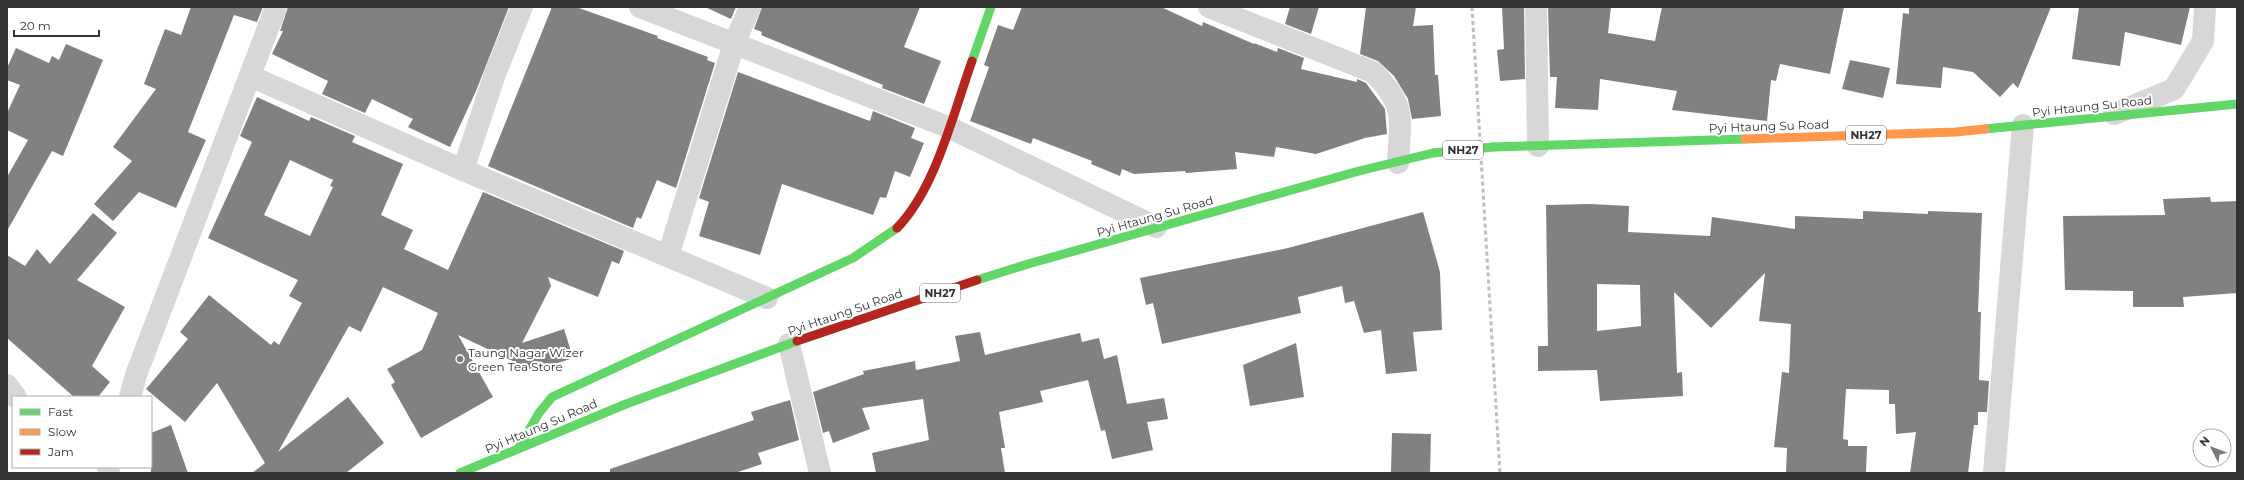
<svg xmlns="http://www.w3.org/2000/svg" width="2244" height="480" font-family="Montserrat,sans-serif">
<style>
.building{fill:#818181;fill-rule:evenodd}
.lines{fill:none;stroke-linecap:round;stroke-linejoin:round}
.street{stroke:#d7d7d7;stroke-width:22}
.fast{stroke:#63d668;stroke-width:9}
.slow{stroke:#ff974d;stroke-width:9}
.jam{stroke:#b3261e;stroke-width:9}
.rail{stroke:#bebebe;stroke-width:3;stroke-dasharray:4 3;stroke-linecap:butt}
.fast-bridge{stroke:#63d668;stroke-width:9}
.poi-dot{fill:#7a7a7a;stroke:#fff;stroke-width:1.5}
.labels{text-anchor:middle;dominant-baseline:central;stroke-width:4;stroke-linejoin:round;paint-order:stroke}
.shield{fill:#fff;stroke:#707070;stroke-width:1}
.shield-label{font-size:11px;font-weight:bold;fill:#333}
.street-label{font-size:12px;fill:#333;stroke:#fff}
.poi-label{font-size:12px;fill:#333;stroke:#fff;text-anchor:start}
</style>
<rect width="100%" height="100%" fill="#fff"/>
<!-- building -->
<g class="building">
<polygon points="191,7 263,7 257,22 234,15 188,132 206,140 176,208 139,192 113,221 94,204 132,161 113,147 156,89 144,84 165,29 181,35"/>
<polygon points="288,7 509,7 476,91 450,147 408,127 413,119 372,99 365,113 322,94 328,81 272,54 283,31 280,31"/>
<polygon points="552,7 576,7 658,36 657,38 708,57 707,60 715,63 676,188 657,180 641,219 637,217 633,228 488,166"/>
<polygon points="705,7 736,7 731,19"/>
<polygon points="762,7 920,7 904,47 941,61 924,104 882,88 883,85 761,35 762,32 754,29"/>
<polygon points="1022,7 1161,7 1202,26 1203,22 1254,44 1254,43 1277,52 1278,48 1304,58 1301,69 1357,82 1357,79 1366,83 1385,109 1387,134 1365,138 1316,154 1276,147 1274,157 1235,152 1237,169 1186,173 1185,171 1134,174 1122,169 1120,176 1091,164 1092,161 1033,138 1031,144 970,121 989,67 984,65 998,25 1013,30"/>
<polygon points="1290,7 1319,7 1311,34 1285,24"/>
<polygon points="1366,7 1416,7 1413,26 1433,25 1435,75 1438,75 1441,116 1412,119 1408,99 1394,76 1378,61 1360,54"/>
<polygon points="1502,7 1524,7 1525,79 1500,81 1497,50 1504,49"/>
<polygon points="1548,7 1611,7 1608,33 1655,41 1662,7 1844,7 1830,74 1780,64 1776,81 1771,80 1767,121 1672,110 1677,91 1600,79 1598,110 1555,108 1557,77 1550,77"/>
<polygon points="1909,7 2051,7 2018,88 2013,83 2000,97 1973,72 1943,67 1941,88 1896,84 1903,13 1909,14"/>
<polygon points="2079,7 2190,7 2181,45 2125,32 2120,66 2072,59"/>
<polygon points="66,44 103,60 63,156 52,151 7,231 7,177 28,140 7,130 7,113 20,85 7,80 7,68 16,48 49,63 52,56 59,60"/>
<polygon points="1850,60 1890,68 1883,98 1842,89"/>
<polygon points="738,72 870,121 873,111 915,128 911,138 924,143 910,177 895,171 886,198 880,197 873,215 782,184 760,255 699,236 709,202 699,198"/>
<path d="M257,97L309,121L311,117L355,136L352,142L403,164L381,215L413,230L404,249L448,270L483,192L624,251L619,264L612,261L598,297L548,277L551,286L522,343L564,329L573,358L534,371L458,335L493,397L421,438L391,385L395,382L387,369L422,350L438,313L383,287L361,332L349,326L278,452L348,397L384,443L346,473H252L265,463L217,383L185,422L146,389L188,339L180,332L209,295L271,345L274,341L279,345L302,303L289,296L298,280L208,238L252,142L240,136ZM290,160L333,180L330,186L333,187L310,236L264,215Z"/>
<polygon points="2210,197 2211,202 2237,201 2237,293 2183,297 2184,307 2133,307 2133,291 2065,290 2063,216 2165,215 2163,199"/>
<path d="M1590,204L1629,206L1628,232L1710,236L1712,217L1795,229V216L1863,219V211L1928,214V211L1982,213L1978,312H1981L1979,380L1989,381L1987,412H1978V425H1974L1968,473H1910L1916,432L1896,434L1895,404H1889V390L1846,389L1843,439L1848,440V446H1867L1866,473H1786L1787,448L1774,447L1782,372L1789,373L1791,324L1759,321L1765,273L1711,328L1674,292L1677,373L1682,372L1683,396L1600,401L1597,370L1538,371V346H1548L1546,205ZM1597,284L1640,285L1641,326L1597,331Z"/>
<polygon points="1423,212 1440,272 1442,330 1413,332 1417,371 1386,374 1381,330 1364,333 1354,301 1345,303 1342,286 1298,297 1301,313 1162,344 1153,303 1146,305 1140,278 1288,248"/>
<polygon points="93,213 117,233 77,280 125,307 92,366 110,382 98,397 74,397 7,338 7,255 25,266 37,249 50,264"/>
<polygon points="980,332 985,355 1080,333 1082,342 1099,338 1104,359 1117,355 1127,404 1164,398 1168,419 1147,422 1153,450 1112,459 1105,430 1101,431 1088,380 1040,391 1043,402 999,412 1005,448 1001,448 1005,473 876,473 872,453 929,440 923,399 862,408 870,429 833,443 829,431 823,433 813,392 864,374 863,371 915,361 916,370 960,361 955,336"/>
<polygon points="1296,343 1304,397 1250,406 1243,365"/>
<polygon points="790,400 799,440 758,453 762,464 735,473 610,473 610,469 754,420 751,412"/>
<polygon points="171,425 188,473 151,473 151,433"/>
<polygon points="1392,433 1431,434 1430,473 1391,472"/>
</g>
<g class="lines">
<!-- street -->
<g class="street">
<polyline points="640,7 948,127 1156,227"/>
<path d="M1209,7L1373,72C1407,106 1400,119 1398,163"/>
<polyline points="1536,7 1538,146"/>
<polyline points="250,76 463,170 767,298"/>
<polyline points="2114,114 2174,89 2203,41 2205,7"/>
<polyline points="463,170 495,74 522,7"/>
<polyline points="668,256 734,44 750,7"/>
<polyline points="789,344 820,473"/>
<polyline points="7,385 16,397"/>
<polyline points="130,397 136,375 276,7"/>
<polyline points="108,467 109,473"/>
<polyline points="1994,473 2023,125"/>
</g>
<!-- fast -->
<g class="fast">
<polyline points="972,61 991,7"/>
<polyline points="1985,129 2237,104"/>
<polyline points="1493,147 1745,139"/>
<polyline points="977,280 1028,264 1359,171 1433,153"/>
<polyline points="518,449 539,413 552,397 853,258 897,228"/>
<polyline points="460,473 626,404 797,341"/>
</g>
<!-- slow -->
<polyline class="slow" points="1745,139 1956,132 1985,129"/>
<!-- jam -->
<g class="jam">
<path d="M897,228C936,188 953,114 972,61"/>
<polyline points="797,341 977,280"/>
</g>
<!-- rail -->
<polyline class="rail" points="1472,7 1500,473"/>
<!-- fast-bridge -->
<polyline class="fast-bridge" points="1433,153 1493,147"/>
</g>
<!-- markers -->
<circle class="poi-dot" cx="460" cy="359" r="4"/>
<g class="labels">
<!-- shield labels -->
<g class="shield">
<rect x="1846" y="126" width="40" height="18" rx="3"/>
<rect x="1443" y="141" width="40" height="18" rx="3"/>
<rect x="920" y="284" width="40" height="18" rx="3"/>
</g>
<g class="shield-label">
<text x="1866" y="135">NH27</text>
<text x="1463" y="150">NH27</text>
<text x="940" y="293">NH27</text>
</g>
<!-- street labels -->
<g class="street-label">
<text transform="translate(2092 106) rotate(-6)">Pyi Htaung Su Road</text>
<text transform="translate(1769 126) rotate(-2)">Pyi Htaung Su Road</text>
<text transform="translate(1155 216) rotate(-16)">Pyi Htaung Su Road</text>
<text transform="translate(845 312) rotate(-19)">Pyi Htaung Su Road</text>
<text transform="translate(541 426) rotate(-23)">Pyi Htaung Su Road</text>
</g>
<!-- poi labels -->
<g class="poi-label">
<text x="468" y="352">Taung Nagar Wizer<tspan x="468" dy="14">Green Tea Store</tspan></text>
</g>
</g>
<!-- border -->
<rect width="2244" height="480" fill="none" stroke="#333333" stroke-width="16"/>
<!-- legend -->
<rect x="12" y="396" width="140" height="72" fill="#ffffff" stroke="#adadad"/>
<rect x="20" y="409" width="20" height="6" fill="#63d668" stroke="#adadad"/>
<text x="48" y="416" font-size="12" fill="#333333">Fast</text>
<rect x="20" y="429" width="20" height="6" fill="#ff974d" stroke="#adadad"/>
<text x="48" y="436" font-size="12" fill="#333333">Slow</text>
<rect x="20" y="449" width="20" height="6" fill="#b3261e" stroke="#adadad"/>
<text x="48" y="456" font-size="12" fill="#333333">Jam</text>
<!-- north arrow -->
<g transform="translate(2212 448) rotate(312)"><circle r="19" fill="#ffffff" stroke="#adadad"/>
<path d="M0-3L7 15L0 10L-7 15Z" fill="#7a7a7a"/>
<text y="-6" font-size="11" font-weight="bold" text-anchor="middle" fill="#333333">N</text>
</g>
<!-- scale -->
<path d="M14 30v6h85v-6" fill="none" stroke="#333333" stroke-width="2"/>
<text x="20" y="30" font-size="12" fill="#333333" stroke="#ffffff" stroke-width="3" paint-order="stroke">20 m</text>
</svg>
